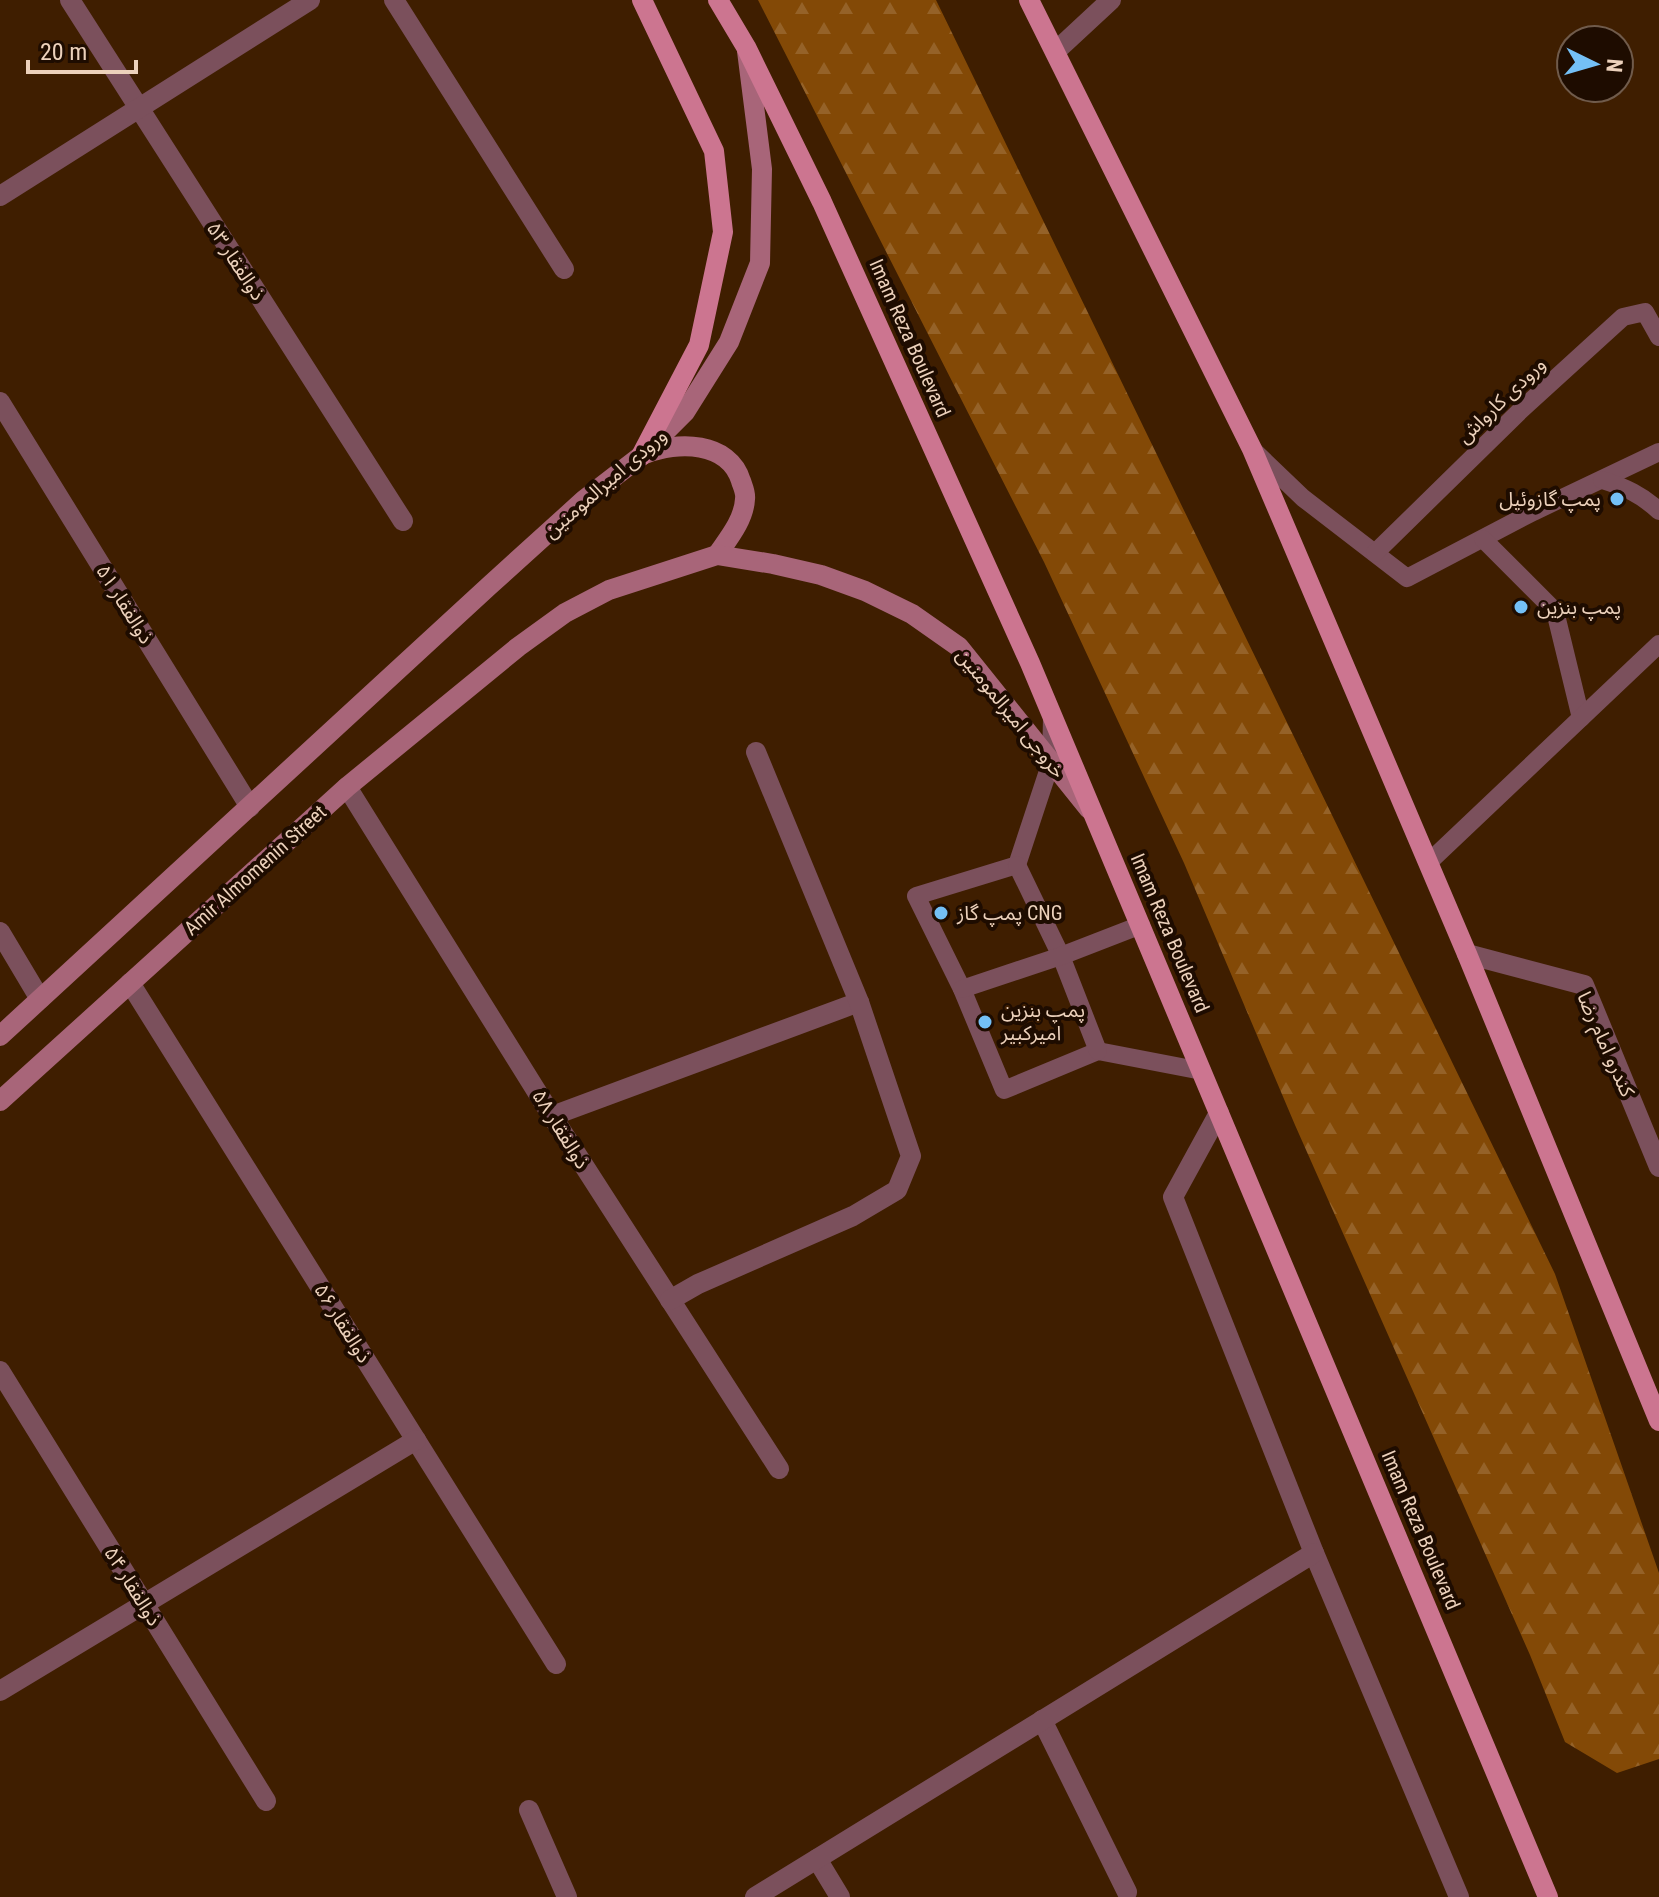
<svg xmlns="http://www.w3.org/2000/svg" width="1659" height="1897" font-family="'Roboto Condensed','Noto Sans Arabic',sans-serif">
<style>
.forest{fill:url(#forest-firs)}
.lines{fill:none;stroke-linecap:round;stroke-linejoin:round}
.service{stroke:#7b505c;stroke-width:18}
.minor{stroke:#7b505c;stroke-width:20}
.secondary{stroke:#a86579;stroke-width:20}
.primary{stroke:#cc7590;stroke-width:20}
.poi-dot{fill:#74c0f6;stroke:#1e0c00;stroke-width:3}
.labels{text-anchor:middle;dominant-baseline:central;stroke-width:8;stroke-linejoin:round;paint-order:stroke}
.street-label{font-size:20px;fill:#ecd1bb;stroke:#1e0c00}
.poi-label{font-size:20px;fill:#ecd1bb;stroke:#1e0c00;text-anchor:start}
</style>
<defs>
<pattern id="forest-firs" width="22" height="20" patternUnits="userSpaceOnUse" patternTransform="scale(2)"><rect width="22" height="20" fill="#834906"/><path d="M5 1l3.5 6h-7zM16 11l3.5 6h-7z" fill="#956228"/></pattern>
</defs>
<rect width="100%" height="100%" fill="#3f1e00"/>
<!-- forest -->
<polygon class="forest" points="758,0 936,0 1555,1274 1659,1573 1659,1759 1617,1773 1565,1742 1530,1655 1295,1125 1184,863 1044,562"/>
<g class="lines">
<!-- service -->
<g class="service">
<polyline points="1254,451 1303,498 1407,578 1533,512 1659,452"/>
<path d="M1602,480C1625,487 1642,495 1659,511"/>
<polyline points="1483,539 1555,611 1581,718"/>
<polyline points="1375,553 1523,408 1623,317 1645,312 1659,337"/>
<polyline points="1052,718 1051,762 1017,865 916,896 962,989 1004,1090 1098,1051 1202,1071"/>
<polyline points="1428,863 1659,644"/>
<polyline points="1017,865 1061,956 1098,1051"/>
<polyline points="962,989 1061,956 1141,925"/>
</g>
<!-- minor -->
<g class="minor">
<polyline points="70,0 403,521"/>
<polyline points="394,0 564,269"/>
<polyline points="1056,51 1111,0"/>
<polyline points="0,196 310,0"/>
<polyline points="0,402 250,807"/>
<polyline points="347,787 552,1116 779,1469"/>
<polyline points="0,932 40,999"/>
<polyline points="1467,954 1584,985 1659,1167"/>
<polyline points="130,983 556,1664"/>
<polyline points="1219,1113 1173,1197 1314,1553 1459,1897"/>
<polyline points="552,1116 859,1002"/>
<polyline points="670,1300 698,1284 853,1216 897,1190 911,1156 859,1002 756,752"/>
<polyline points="0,1371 266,1801"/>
<polyline points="0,1691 416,1440"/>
<polyline points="1042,1720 1127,1892"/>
<polyline points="529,1810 567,1897"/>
<polyline points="817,1859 840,1897"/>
<polyline points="755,1897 1314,1553"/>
</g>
<!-- secondary -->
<g class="secondary">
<path d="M645,454C677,441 729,441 741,481C743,487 746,493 745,499C744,520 728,539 717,555"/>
<polyline points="0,1036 489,586 584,500 641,456 685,412 729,342 760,263 762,169 747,51"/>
<polyline points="0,1101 347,787 518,647 565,613 609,590 717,555 773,564 821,575 865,591 912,614 959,647 1089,809"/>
</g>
<!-- primary -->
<g class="primary">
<polyline points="718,0 746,47 822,202 1030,663 1548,1897"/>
<polyline points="1029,0 1252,449 1467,954 1659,1421"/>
<polyline points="641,456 699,345 723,232 714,151 642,0"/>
</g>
</g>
<!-- markers -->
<g class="poi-dot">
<circle cx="1617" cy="499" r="8"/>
<circle cx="1521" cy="607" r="8"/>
<circle cx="941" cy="913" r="8"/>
<circle cx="985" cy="1022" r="8"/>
</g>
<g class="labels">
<!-- street labels -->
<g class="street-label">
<text transform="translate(236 261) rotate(57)">ذوالفقار ۵۳</text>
<text transform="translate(910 338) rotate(66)">Imam Reza Boulevard</text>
<text transform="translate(1501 400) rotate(-44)">ورودی کارواش</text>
<text transform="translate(605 483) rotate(-41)">ورودی امیرالمومنین</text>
<text transform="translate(125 604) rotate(58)">ذوالفقار ۵۱</text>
<text transform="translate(1011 713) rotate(51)">خروجی امیرالمومنین</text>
<text transform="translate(255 870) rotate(-42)">Amir Almomenin Street</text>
<text transform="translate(1170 933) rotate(67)">Imam Reza Boulevard</text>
<text transform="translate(1606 1044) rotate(66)">کندرو امام رضا</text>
<text transform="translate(561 1129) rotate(58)">ذوالفقار ۵۸</text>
<text transform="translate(343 1323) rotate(58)">ذوالفقار ۵۶</text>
<text transform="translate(1421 1530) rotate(67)">Imam Reza Boulevard</text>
<text transform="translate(133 1586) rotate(58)">ذوالفقار ۵۴</text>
</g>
<!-- poi labels -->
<g class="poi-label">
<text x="1601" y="499" text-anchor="end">پمپ گازوئیل</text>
<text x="1537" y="607">پمپ بنزین</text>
<text x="957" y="913">پمپ گاز CNG</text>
<text x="1001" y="1010">پمپ بنزین<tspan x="1001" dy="23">امیرکبیر</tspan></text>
</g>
</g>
<!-- north arrow -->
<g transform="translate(1595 64) rotate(95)"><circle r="38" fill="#1e0c00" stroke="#705b4b" stroke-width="2"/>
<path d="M0-6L14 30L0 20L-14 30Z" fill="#74c0f6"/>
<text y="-12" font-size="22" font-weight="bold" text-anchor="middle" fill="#ecd1bb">N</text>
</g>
<!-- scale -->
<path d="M28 60v12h108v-12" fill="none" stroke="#ecd1bb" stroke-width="4"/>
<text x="40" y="60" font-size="24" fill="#ecd1bb" stroke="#1e0c00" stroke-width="6" paint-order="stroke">20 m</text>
</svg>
